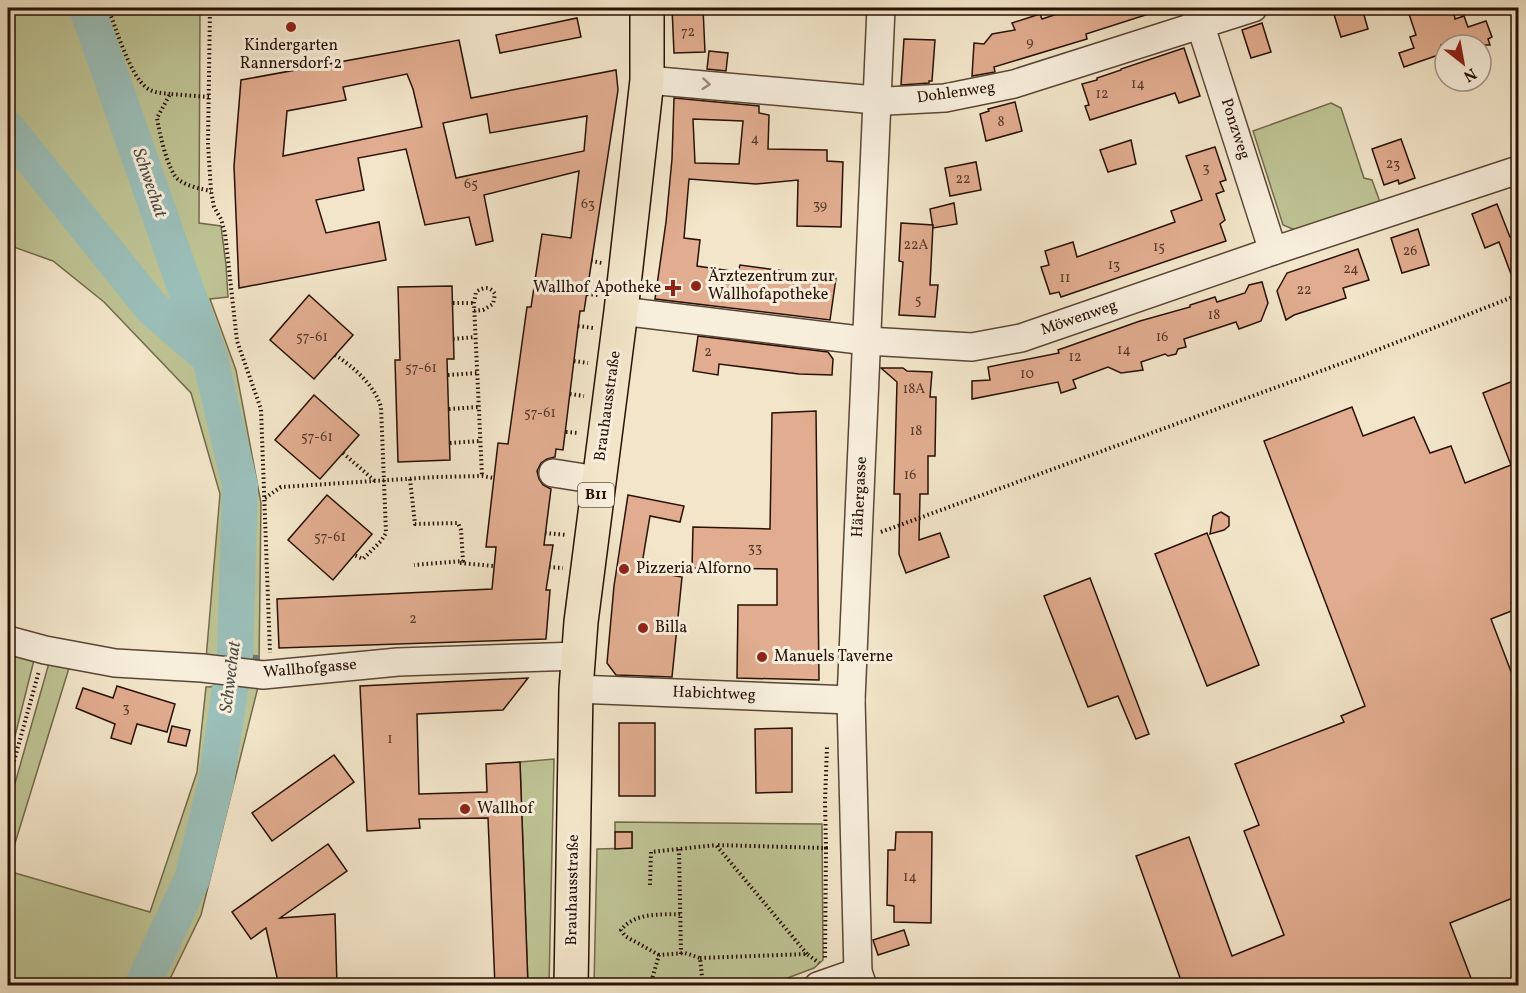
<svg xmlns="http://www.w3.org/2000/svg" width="1526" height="993" font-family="Vollkorn,serif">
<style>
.green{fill:#bec394;stroke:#736a4c;stroke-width:1.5}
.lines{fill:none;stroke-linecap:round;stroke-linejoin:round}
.stream{stroke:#6d7971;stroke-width:6}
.river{stroke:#9bbfb9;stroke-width:36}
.building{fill:#e1ac8f;stroke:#281105;stroke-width:1.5;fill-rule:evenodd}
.minor-casing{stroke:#5a4636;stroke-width:30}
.major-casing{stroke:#281105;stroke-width:36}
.path{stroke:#281105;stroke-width:4;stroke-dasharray:1.5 3;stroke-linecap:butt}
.minor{stroke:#f7eedc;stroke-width:27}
.major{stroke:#f2e5c9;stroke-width:33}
.oneway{stroke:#9a8b7b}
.poi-dot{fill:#8f2418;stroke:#f7eedc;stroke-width:2}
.labels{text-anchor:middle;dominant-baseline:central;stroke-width:6;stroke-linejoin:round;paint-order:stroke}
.number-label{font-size:14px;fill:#563828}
.shield{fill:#f7eedc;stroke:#665346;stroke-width:1.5}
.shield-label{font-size:15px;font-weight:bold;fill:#281105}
.poi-label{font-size:16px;fill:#281105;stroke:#f7eedc;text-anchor:start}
.street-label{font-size:16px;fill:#281105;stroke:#f7eedc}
.water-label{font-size:18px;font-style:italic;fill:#504e44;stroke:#f7eedc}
</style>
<rect width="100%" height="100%" fill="#f2e5c9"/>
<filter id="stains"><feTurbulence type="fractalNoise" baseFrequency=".00333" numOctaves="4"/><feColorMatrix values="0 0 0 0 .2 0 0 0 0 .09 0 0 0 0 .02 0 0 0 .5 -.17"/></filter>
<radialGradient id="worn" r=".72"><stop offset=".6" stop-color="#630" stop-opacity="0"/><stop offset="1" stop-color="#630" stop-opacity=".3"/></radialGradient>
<!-- green -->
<g class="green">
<polygon points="8,8 200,8 199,223 221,226 226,265 228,297 210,299 236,370 261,503 259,665 206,659 220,494 191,393 104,302 53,261 8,245"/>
<polygon points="1331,103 1341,108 1364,178 1372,180 1380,202 1295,230 1283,225 1253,131"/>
<polygon points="10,654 34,660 8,764 8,668"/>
<polygon points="49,663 69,668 8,866 8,808"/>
<polygon points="259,683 201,915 167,985 8,985 8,871 150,912 197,772 206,687"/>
<polygon points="554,759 549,985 528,985 520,762"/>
<polygon points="615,822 822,824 823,960 814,968 769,985 594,986 597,849 632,848 632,832 615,832"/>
</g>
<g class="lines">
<!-- stream -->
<polyline class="stream" points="235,656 257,658"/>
<!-- river -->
<g class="river">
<polyline points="87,8 210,358 240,485 235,656 216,783 192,879 142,986"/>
<polyline points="8,129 152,308 209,357"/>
</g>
</g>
<!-- building -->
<g class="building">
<polygon points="672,8 703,8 705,52 674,53"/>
<polygon points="1075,8 1157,8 1158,11 1086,34 1087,39 994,67 995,72 972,76 974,43 984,44 992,34 1015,30 1012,23 1040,14 1042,19"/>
<polygon points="1332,8 1362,8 1368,29 1341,37"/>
<polygon points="1407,8 1453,8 1455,19 1464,16 1468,27 1486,21 1492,37 1488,39 1490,45 1441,45 1444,53 1404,67 1399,53 1414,48 1410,37 1416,35"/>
<polygon points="577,18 581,37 500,53 496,35"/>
<polygon points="1262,23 1271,52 1251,58 1242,30"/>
<polygon points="904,39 935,40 932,81 929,81 929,83 901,85"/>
<path d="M459,40L471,98L616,70L618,90L584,311H580L563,450L556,449L555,457L547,459L541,463L537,471L539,479L543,485L551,489L544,545H553L546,590H550L546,639L279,648L277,599L492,589L496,547H486L498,443L508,444L527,307H531L542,234L571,238L579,171L484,195L493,241L476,245L469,217L425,225L406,149L358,158L364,190L316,200L326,233L379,222L386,260L239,288L234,166L241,80ZM407,74L413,89L422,127L283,156L287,111L346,100L343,87ZM487,114L490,133L587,116L584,151L456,178L443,123Z"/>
<polygon points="1184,48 1200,96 1179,103 1175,93 1090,120 1085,106 1089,105 1082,84 1097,80 1097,78 1121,70 1121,69"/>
<polygon points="709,51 728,53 726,71 707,69"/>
<path d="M674,98L759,106V113L769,115L768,149L827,150V161L843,162L841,227L797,226L798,180L756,184L689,179L684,238L700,240L697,266L738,272L740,265L836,278L830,320L655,299L666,222L672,159ZM693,119L743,121L739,164L695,163Z"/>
<polygon points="1015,102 1022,131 986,141 980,114 989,111 988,109"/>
<polygon points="1401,139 1415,178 1399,184 1398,180 1384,185 1372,149"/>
<polygon points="1131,140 1136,164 1108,172 1100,150"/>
<polygon points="1215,147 1226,180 1220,182 1224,191 1216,194 1225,220 1220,224 1226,241 1061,297 1059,292 1050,294 1041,267 1049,265 1045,251 1073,242 1077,257 1175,222 1171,211 1202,200 1186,156"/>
<polygon points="976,162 981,190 950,196 945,168"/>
<polygon points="954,203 957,224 933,228 930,209"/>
<polygon points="1497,204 1510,237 1518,234 1518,289 1517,290 1499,242 1485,248 1472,214"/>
<polygon points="901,223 933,225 930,285 938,285 935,317 899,315 903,262 899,261"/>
<polygon points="1418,229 1429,265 1402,273 1391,238"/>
<polygon points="1358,249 1369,280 1343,288 1346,298 1294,315 1286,320 1277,291 1287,273"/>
<polygon points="1262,282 1268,303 1261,321 1239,329 1236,322 1184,339 1186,347 1178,349 1176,354 1168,356 1165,354 1141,362 1143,370 1121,373 1108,367 1073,380 1076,388 1061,393 1058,382 972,399 972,381 990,380 988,367 1059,353 1058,350 1140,321 1190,307 1190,305 1215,297 1217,302 1245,293 1249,285"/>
<polygon points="452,286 454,359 447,359 450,460 398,462 395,360 400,360 398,287"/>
<polygon points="309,295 353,335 314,379 270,340"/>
<polygon points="698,336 828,352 833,359 832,375 799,374 719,364 718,375 693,371"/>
<polygon points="881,368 903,368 907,371 932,372 930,397 936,397 935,456 928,456 928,494 920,494 919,540 940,533 949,557 906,573 899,554 900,494 894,494 897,382"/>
<polygon points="1518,379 1518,602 1511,603 1514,610 1491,619 1518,690 1518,896 1450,923 1474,986 1183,986 1136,856 1189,837 1232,956 1284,935 1244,831 1259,825 1235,764 1344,722 1341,716 1365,706 1264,441 1352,407 1363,436 1414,417 1430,453 1451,446 1465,483 1511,465 1483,393"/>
<polygon points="314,395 359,435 320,479 275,440"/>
<polygon points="816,411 819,680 737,678 738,605 777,605 777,569 692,568 693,527 770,529 772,413"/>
<polygon points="327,495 372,534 333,580 288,540"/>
<polygon points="628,495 684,506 680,522 650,516 641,570 682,577 672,677 616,675 607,663 614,586"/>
<polygon points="1221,512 1229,517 1229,526 1224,530 1210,534 1213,516"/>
<polygon points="1207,533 1259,665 1207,686 1155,554"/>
<polygon points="1090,578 1149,734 1136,739 1118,696 1088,707 1044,596"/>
<polygon points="528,678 503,710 417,714 419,794 487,792 486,764 520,762 528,986 495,986 488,818 419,819 420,828 367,831 360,686"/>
<polygon points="117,686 175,704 167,732 137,724 131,744 111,738 115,724 76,708 83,688 113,698"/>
<rect x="619" y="723" width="36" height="73"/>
<polygon points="172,726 190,730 186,746 168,742"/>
<polygon points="792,728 792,792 756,793 755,729"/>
<polygon points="334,755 354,782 272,841 252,813"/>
<polygon points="615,832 632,832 632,848 615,849"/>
<polygon points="896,832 932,832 931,923 894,922 894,906 887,905 888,850 895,850"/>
<polygon points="328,844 347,871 280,918 335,914 337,986 279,986 266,928 251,939 232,912"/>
<polygon points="904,930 909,945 878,955 873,940"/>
</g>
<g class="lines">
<defs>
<g id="minor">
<polyline points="1195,8 1273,251"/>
<polyline points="647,80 887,101 945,98 1014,84 1253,8"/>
<polyline points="621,311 867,341 972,347 1021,338 1273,251 1518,170"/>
<polyline points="553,473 598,480"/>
<polyline points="8,640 45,650 115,663 202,668 263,675 398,662 579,656"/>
<polyline points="576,689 851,700"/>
<polyline points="818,986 858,972"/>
<polyline points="863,986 858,972 851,700 881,8"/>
</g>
<polyline id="major" points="571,986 576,689 581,622 621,311 647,80 647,8"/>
</defs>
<!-- minor casing -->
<use href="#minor" class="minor-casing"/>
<!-- major casing -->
<use href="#major" class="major-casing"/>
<!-- path -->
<g class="path">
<path d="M108,8C116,28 130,76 147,88C154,93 162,93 170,94"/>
<polyline points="210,8 208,144 211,191 214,207 221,219 225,233 237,341 261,409 270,653"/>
<path d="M209,97L170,94L157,118C159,131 168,173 179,180C187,186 201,189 211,191"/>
<polyline points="591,261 602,263"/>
<polyline points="587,294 598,295"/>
<polyline points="453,303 474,303"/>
<path d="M474,311L483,310L493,304L495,294C490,286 483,287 476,292L474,303L482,476"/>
<polyline points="578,326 593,328"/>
<polyline points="453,339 475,337"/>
<path d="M335,355C354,367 375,386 381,407L386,533L381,541L363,559L354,555"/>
<polyline points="574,361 588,363"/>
<polyline points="448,375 477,373"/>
<polyline points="570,394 584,396"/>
<polyline points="449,409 478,407"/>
<polyline points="566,432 579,433"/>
<polyline points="450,443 480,441"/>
<polyline points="343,453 375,481"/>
<polyline points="410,479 415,524 458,523 461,530 463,561 414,565"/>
<polyline points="265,498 281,487 436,477 482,476 494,478"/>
<polyline points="881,532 1359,357 1518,295"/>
<polyline points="545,533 567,535"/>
<polyline points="460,563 494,566"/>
<polyline points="549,567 563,568"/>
<polyline points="8,783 39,671"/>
<polyline points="826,848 825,801 827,747"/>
<polyline points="679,849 681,954"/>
<polyline points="650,885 651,852 716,845"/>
<polyline points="807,954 716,845 826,848 825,959"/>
<path d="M659,955L625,936L621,930C635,912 660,915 680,914"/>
<polyline points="700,958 807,954 819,963"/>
<polyline points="650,986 659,955 685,953 700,958 703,986"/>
<polyline points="782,986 797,980"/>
</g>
<!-- minor -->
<use href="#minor" class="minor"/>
<!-- major -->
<use href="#major" class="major"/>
</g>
<!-- one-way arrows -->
<defs><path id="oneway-chevron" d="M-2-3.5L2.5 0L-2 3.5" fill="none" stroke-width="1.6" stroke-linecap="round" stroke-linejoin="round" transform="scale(1.5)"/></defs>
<use class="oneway" href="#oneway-chevron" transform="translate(706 84) rotate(5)"/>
<!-- markers -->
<g class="poi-dot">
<circle cx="291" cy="27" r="6"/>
<circle cx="696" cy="286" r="6"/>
<path d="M670 279h6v6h6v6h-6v6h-6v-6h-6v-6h6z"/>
<circle cx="624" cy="569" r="6"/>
<circle cx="643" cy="628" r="6"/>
<circle cx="762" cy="657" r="6"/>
<circle cx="465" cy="809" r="6"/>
</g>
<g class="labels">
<!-- number labels -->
<g class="number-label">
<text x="688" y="32">72</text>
<text x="1030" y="42">9</text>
<text x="1138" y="84">14</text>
<text x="1102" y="94">12</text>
<text x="1001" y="122">8</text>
<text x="755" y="139">4</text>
<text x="1393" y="164">23</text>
<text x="1206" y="168">3</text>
<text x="963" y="179">22</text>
<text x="471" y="184">65</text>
<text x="588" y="204">63</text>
<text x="820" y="205">39</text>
<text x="916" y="245">22A</text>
<text x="1159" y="247">15</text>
<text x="1410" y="251">26</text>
<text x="1114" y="265">13</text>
<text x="1351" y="269">24</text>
<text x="1065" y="278">11</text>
<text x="1304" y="290">22</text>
<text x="918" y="300">5</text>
<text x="1214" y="315">18</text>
<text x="312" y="337">57-61</text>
<text x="1162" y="337">16</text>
<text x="1124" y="350">14</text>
<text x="708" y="352">2</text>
<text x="1075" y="357">12</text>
<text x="421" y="368">57-61</text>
<text x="1027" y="374">10</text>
<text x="914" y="389">18A</text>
<text x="540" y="413">57-61</text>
<text x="916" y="431">18</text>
<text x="317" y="437">57-61</text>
<text x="910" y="475">16</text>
<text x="330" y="537">57-61</text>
<text x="755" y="548">33</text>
<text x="413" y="619">2</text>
<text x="126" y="708">3</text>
<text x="390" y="739">1</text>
<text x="910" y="877">14</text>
</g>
<!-- shield labels -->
<rect class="shield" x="578" y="483" width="36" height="24" rx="4.5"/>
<g class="shield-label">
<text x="596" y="495">B11</text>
</g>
<!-- poi labels -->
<g class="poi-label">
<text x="291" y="46" text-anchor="middle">Kindergarten<tspan x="291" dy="18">Rannersdorf 2</tspan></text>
<text x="708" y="277">Ärztezentrum zur<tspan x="708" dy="18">Wallhofapotheke</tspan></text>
<text x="661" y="288" text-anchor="end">Wallhof Apotheke</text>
<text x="636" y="569">Pizzeria Alforno</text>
<text x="655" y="628">Billa</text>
<text x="774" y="657">Manuels Taverne</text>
<text x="477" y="809">Wallhof</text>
</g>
<!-- street labels -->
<g class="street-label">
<text transform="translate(956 93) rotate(-8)">Dohlenweg</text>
<text transform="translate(1235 129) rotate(72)">Ponzweg</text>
<text transform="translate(1079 318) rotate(-19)">Möwenweg</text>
<text transform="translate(608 406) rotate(-82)">Brauhausstraße</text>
<text transform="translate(860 497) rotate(-87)">Hähergasse</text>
<text transform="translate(310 669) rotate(-5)">Wallhofgasse</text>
<text transform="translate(714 694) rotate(2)">Habichtweg</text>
<text transform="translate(573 890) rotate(-89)">Brauhausstraße</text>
</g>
<!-- water labels -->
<g class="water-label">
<text transform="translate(149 183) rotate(71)">Schwechat</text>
<text transform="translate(231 677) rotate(-83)">Schwechat</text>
</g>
</g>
<!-- margin -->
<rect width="1526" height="993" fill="none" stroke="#f2e5c9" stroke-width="30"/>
<rect x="9" y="9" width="1508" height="975" fill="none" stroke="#281105" stroke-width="3"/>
<rect x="15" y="15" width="1496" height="963" fill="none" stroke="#281105" stroke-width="1.5"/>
<!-- north arrow -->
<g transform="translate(1463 63) rotate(149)"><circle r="28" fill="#f7eedc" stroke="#a49686" stroke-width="1.5"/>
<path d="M0-4.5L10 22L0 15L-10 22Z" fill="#8f2418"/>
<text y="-9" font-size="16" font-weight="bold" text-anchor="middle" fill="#281105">N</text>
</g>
<rect width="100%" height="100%" filter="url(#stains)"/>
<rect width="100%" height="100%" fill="url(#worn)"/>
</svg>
